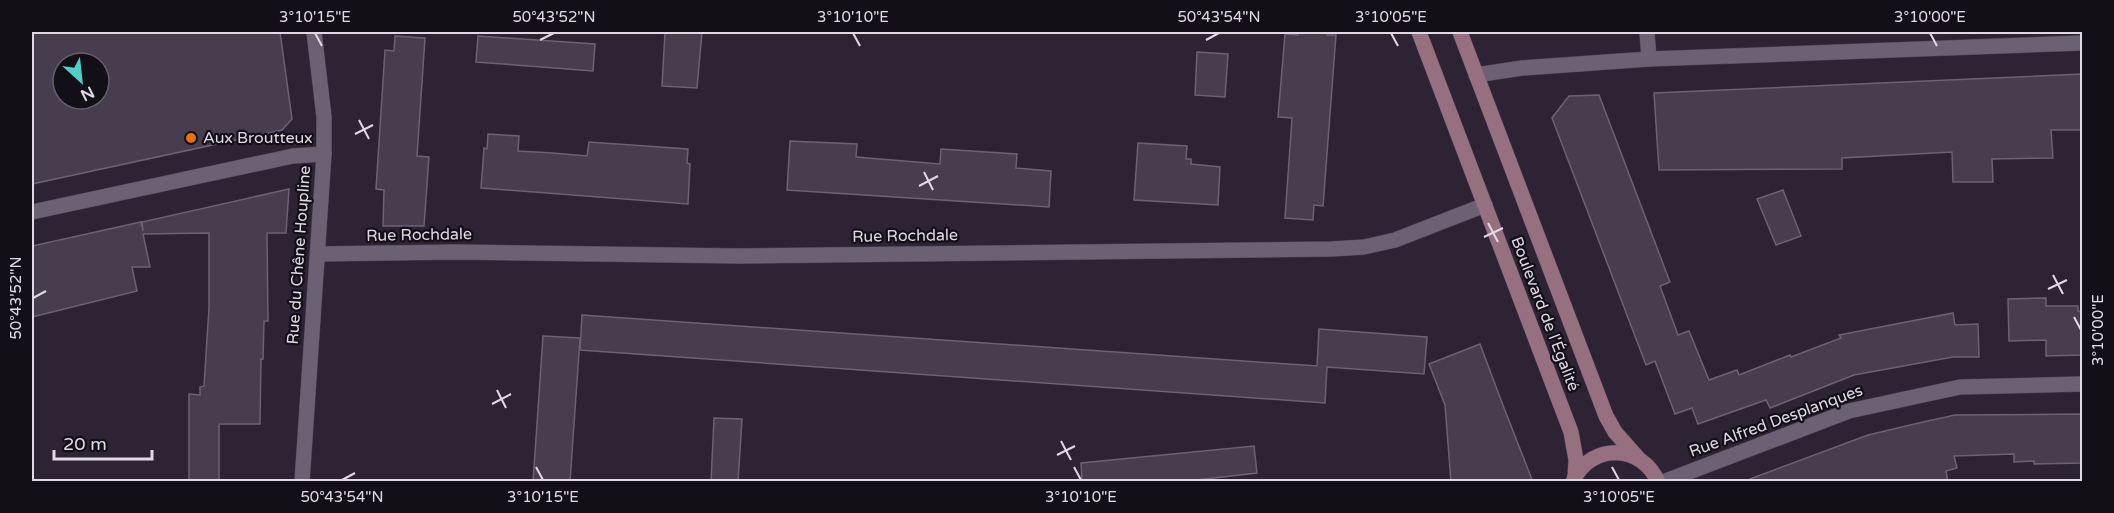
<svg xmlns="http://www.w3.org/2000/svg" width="2114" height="513" font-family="'Varela Round',sans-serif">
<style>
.building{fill:#473d4f;stroke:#6c6175;stroke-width:1.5;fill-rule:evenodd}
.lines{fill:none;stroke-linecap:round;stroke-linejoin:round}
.minor-casing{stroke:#4b4150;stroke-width:16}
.tertiary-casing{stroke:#4b4150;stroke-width:16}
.secondary-casing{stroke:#4b4150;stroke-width:16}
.minor{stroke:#6b6074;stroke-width:15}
.tertiary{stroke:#6b6074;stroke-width:15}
.secondary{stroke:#96707f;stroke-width:15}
.ticks{fill:none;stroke:#e0d9e5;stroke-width:2}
.food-dot{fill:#e8710a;stroke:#130f17;stroke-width:2}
.labels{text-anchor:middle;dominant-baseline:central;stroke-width:4.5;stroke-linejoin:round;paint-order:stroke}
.poi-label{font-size:16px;fill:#e0d9e5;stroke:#130f17;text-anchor:start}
.street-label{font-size:16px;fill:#e0d9e5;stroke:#130f17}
.neatline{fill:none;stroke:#e0d9e5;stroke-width:2}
.ticks-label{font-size:15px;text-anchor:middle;fill:#e0d9e5}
</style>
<rect width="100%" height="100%" fill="#2d2335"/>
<!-- building -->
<g class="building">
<path d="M32,32H280L292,119L282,130L32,184ZM63,63H99V99H63Z"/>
<polygon points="665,32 702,32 697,88 662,86"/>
<polygon points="1298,32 1327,32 1327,35 1336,35 1323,206 1314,205 1313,220 1285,218 1292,118 1278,117 1285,34 1298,35"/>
<polygon points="395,36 425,38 417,156 429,157 424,226 383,226 384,190 376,189 385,50 394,51"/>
<polygon points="478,36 595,44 593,71 476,62"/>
<polygon points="1197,52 1228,54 1225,97 1195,95"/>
<polygon points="2082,74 2082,130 2051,130 2053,158 1992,159 1993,182 1953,182 1952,152 1842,158 1842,169 1659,170 1654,93"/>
<polygon points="1599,95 1670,282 1660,286 1678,335 1689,331 1709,380 1737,370 1739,375 1790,355 1791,357 1841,338 1839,335 1953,313 1955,325 1978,324 1979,357 1953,357 1854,375 1770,408 1766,400 1698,424 1692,408 1675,414 1655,361 1646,365 1552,118 1569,96"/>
<polygon points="488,134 519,136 518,151 553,153 587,156 589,142 688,149 687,163 690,164 688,204 481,188 484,148 487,149"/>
<polygon points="790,141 857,144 856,157 940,164 941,149 1017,154 1016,168 1051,171 1049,207 787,190"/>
<polygon points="1138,143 1187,146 1186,159 1191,159 1191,164 1220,167 1218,205 1134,200"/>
<polygon points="289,189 286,233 267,233 268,321 264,321 263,359 261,359 260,424 219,424 219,482 189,482 189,394 200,395 200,387 204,386 209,308 209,233 143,234 150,267 132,267 137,291 32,317 32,246 141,222 143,231 142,222"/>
<polygon points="1783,190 1801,236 1776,245 1757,199"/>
<polygon points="2046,298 2046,306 2078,306 2078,311 2082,311 2082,355 2046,356 2046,340 2009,341 2008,299"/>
<polygon points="582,315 1317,366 1319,329 1427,337 1424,374 1327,367 1325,403 580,350"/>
<polygon points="543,336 580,338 570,482 533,482"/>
<polygon points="1480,344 1504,408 1533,482 1451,482 1445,405 1429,364"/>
<polygon points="2082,414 2082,463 2034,464 2034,461 2014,462 2014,454 1954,456 1957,468 1946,471 1948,482 1751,482 1750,479 1868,435 1923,422 1955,415"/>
<polygon points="714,418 742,419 738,482 711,482"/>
<polygon points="1254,446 1257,473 1179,482 1082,482 1081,463"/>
</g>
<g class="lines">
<defs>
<g id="minor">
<polyline points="1647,32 1649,59"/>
<polyline points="1476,75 1522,68 1649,59 2082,43"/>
<polyline points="32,212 293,156 324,154"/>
<polyline points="318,254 456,252 739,256 1332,249 1364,247 1395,240 1485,205"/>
<polyline points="1663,482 1849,411 1960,387 2082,384"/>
</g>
<polyline id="tertiary" points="302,482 324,154 324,117 314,32"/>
<g id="secondary">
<polyline points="1419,32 1571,432 1576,460 1575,477"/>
<polyline points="1460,32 1606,416 1615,432 1638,458"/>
<path d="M1574,479C1592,443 1642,444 1658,482"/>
</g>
</defs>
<!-- minor casing -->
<use href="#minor" class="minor-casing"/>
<!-- tertiary casing -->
<use href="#tertiary" class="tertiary-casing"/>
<!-- secondary casing -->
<use href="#secondary" class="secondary-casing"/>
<!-- minor -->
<use href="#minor" class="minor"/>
<!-- tertiary -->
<use href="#tertiary" class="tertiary"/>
<!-- secondary -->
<use href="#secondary" class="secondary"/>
</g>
<!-- ticks -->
<path class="ticks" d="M315,33L322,46M853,33L860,46M1391,33L1398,46M1930,33L1937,46M540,40L554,33M1206,40L1219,33M359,120L369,139M355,134L373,125M924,172L933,190M919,186L938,176M1488,223L1498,242M1484,237L1503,228M2053,275L2063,294M2048,289L2067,280M33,298L46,291M2074,317L2081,330M497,390L506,408M492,404L511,394M1061,441L1071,460M1057,455L1075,446M536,467L543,480M1074,467L1081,480M1612,467L1619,480M342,480L355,473"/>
<!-- markers -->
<circle class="food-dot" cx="191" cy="138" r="6"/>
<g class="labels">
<!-- poi labels -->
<g class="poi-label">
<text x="203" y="138">Aux Broutteux</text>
</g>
<!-- street labels -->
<g class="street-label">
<text transform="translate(419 235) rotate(-1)">Rue Rochdale</text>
<text transform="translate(905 236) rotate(-1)">Rue Rochdale</text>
<text transform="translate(299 255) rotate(-86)">Rue du Chêne Houpline</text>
<text transform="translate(1545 314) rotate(69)">Boulevard de l'Égalité</text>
<text transform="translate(1776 421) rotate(-20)">Rue Alfred Desplanques</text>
</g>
</g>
<!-- border -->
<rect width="2114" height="513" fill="none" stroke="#130f17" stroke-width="66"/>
<!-- north arrow -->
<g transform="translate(81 81) rotate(153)"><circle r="28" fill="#130f17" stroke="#656069" stroke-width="1.5"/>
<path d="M0-4.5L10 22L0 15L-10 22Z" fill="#54cdc8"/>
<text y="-9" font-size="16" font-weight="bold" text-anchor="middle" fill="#e0d9e5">N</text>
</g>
<!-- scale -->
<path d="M54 450v9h98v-9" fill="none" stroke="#e0d9e5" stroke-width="3"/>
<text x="63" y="450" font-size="18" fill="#e0d9e5" stroke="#130f17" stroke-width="4.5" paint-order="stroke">20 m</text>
<rect x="33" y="33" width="2048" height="447" class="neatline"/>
<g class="ticks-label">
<text x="315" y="22">3°10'15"E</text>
<text x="554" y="22">50°43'52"N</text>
<text x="853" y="22">3°10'10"E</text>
<text x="1219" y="22">50°43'54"N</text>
<text x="1391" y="22">3°10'05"E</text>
<text x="1930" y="22">3°10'00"E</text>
<text transform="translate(16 298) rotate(-90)" y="5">50°43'52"N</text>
<text transform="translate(2098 330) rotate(-90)" y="5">3°10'00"E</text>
<text x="342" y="502">50°43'54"N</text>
<text x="543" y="502">3°10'15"E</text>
<text x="1081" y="502">3°10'10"E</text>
<text x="1619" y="502">3°10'05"E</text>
</g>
</svg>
